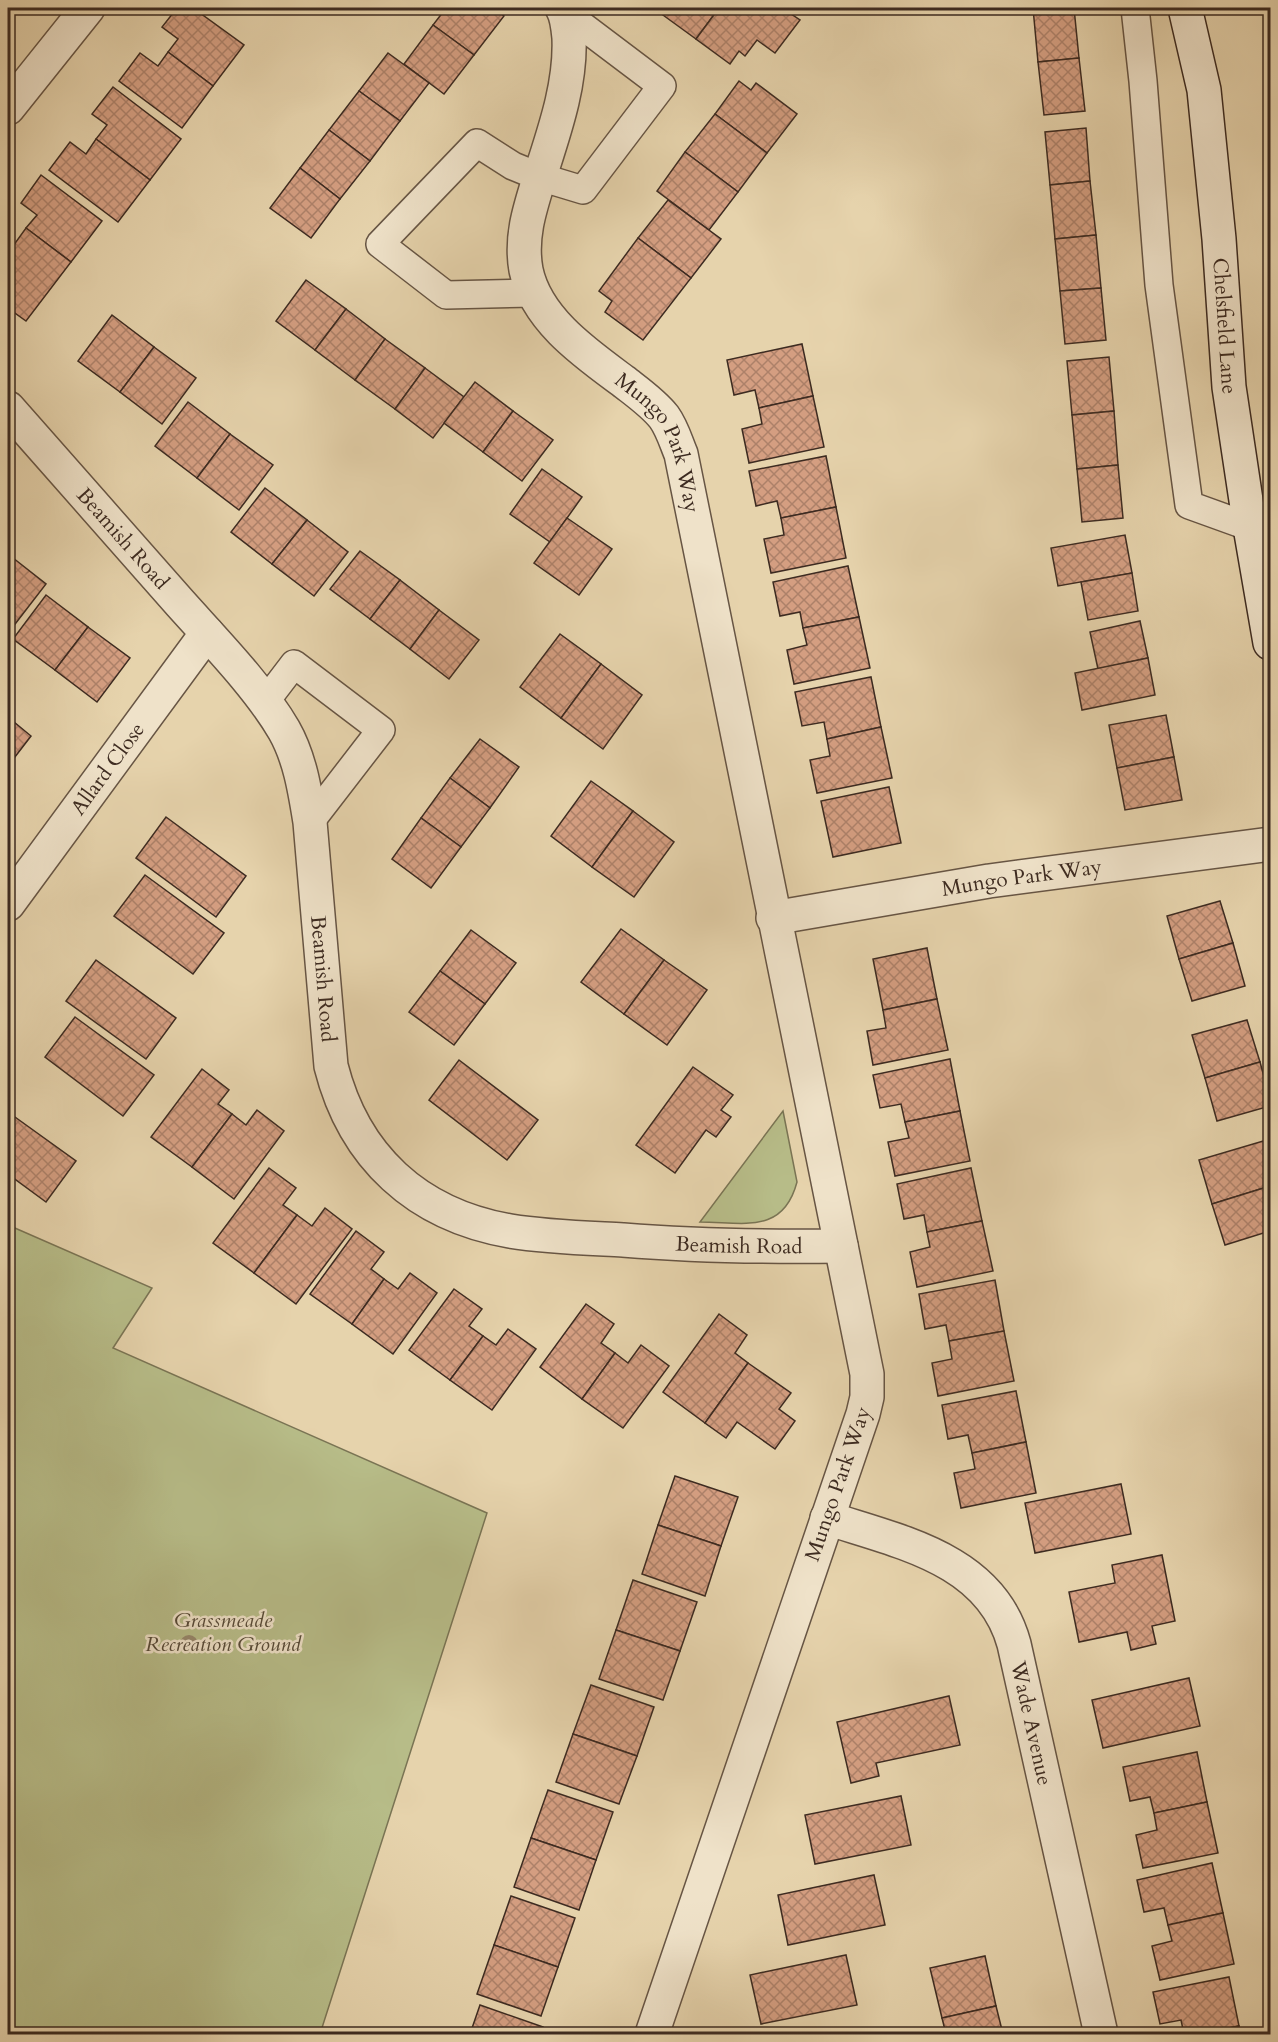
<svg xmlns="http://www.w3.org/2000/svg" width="1278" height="2042" font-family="Cardo,serif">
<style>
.green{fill:#b7bc88;stroke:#7a7454;stroke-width:1.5}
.building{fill:url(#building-cross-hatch);stroke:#3d2b21;stroke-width:1.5}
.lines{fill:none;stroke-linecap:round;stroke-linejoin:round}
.lane-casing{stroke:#675544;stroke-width:30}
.street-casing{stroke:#675544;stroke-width:36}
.secondary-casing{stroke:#3d2b21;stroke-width:36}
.lane{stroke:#efe2c9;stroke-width:27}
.street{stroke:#efe2c9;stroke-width:33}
.secondary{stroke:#efe2c9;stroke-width:33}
.tree{fill:#96876b}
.labels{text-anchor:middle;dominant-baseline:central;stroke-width:5;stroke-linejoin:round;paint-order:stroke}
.street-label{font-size:21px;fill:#3d2b21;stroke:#efe2c9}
.park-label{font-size:21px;font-style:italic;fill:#554836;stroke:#efe2c9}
</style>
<defs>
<pattern id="building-cross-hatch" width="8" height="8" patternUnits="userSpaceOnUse" patternTransform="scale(1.5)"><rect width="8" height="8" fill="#d49e81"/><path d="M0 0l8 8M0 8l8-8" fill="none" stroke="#ad8169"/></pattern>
</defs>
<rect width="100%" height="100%" fill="#e6d3ac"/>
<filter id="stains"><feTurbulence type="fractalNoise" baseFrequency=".00333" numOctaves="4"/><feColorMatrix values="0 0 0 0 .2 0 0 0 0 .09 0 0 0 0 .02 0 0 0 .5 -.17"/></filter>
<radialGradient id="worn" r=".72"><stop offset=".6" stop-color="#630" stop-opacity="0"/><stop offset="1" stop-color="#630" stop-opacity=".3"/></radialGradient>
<!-- green -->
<g class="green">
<path d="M783,1111L797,1182C783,1235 743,1222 700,1222Z"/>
<polygon points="8,1225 152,1288 113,1348 487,1513 320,2034 8,2034"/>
</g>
<!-- building -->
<g class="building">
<polygon points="177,8 193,8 244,45 213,86 168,52 178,39 162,27"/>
<polygon points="446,8 493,8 504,16 474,55 433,25"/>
<polygon points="658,8 719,8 696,39 656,10"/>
<polygon points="719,8 766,8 772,12 775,8 782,8 800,20 775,53 757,40 745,56 739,51 730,64 696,39"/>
<polygon points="1033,8 1074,8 1079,58 1038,62"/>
<polygon points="433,25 474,55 444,94 404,64"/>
<polygon points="168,52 213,86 182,128 119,81 140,53 158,66"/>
<polygon points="388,53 429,83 400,121 359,91"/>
<polygon points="1079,58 1085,111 1044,115 1038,62"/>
<polygon points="739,81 751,90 756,83 797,114 767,153 715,114"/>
<polygon points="113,87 181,139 150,180 96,139 107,125 92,114"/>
<polygon points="359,91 400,121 370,161 329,130"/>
<polygon points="715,114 767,153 738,192 685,152"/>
<polygon points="1086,128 1090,181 1050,185 1045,132"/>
<polygon points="329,130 370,161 340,199 300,168"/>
<polygon points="96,139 150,180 118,222 49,170 70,142 86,154"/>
<polygon points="685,152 738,192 709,230 657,191"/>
<polygon points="300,168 340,199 311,238 270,208"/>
<polygon points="41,175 102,221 71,262 26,228 37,215 21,203"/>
<polygon points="1090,181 1096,235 1055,239 1050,185"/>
<polygon points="668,200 721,239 691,278 638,238"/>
<polygon points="26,228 71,262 26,321 8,308 8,253"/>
<polygon points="1096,235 1101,288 1060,291 1055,239"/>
<polygon points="638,238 691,278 643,340 605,312 612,301 599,291"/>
<polygon points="306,280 346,309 315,350 276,321"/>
<polygon points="1101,288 1106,340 1065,344 1060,291"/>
<polygon points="346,309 385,339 355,380 315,350"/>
<polygon points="112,315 154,347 120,392 78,361"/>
<polygon points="385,339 425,368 395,409 355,380"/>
<polygon points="802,344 813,396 759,408 755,390 734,395 727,360"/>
<polygon points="154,347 196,378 162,424 120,392"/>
<polygon points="1109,357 1114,411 1072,415 1067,361"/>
<polygon points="425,368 464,397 433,438 395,409"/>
<polygon points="475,382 513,411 483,452 444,423"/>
<polygon points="813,396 824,447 749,463 742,429 762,424 759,408"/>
<polygon points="188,402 230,434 197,478 155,446"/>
<polygon points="513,411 553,440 522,481 483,452"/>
<polygon points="1114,411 1118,465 1077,469 1072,415"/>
<polygon points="230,434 273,465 239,510 197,478"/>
<polygon points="826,456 836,507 781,518 777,501 756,506 749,471"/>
<polygon points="1118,465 1123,518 1082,522 1077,469"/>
<polygon points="542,469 582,497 550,542 510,514"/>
<polygon points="265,488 307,520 272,564 231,532"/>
<polygon points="836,507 846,558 771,573 764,539 784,535 781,518"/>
<polygon points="567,518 612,549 579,595 534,563"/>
<polygon points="307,520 348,552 314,596 272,564"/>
<polygon points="1125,535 1132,573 1058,586 1051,548"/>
<polygon points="360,551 400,580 370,619 330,589"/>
<polygon points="8,554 46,584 12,628 8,624"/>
<polygon points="848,566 859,617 803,628 800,612 780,616 773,582"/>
<polygon points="1132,573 1138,611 1088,620 1081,582"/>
<polygon points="400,580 439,610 410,649 370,619"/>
<polygon points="46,595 88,627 55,670 13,639"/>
<polygon points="439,610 479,640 449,679 410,649"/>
<polygon points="859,617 870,668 794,684 787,650 807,645 803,628"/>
<polygon points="1140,621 1148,658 1098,669 1090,632"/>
<polygon points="88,627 130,658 97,702 55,670"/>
<polygon points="560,634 601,664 561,718 520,687"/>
<polygon points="1148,658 1155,695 1082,710 1075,673"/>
<polygon points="601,664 642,695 603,749 561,718"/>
<polygon points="871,677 881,727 827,739 824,722 802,726 795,692"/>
<polygon points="1166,715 1174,757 1117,768 1109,725"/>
<polygon points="8,717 31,736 8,766"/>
<polygon points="881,727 892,778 817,793 810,760 830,756 827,739"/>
<polygon points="480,739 519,767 490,808 450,778"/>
<polygon points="1174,757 1182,800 1125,810 1117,768"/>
<polygon points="450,778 490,808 461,847 421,818"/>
<polygon points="591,781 633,811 592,867 551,836"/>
<polygon points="889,787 901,843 833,857 821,801"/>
<polygon points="633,811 674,842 634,897 592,867"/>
<polygon points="166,817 246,876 216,917 136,858"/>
<polygon points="421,818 461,847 431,888 392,859"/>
<polygon points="145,875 224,933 193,974 114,916"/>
<polygon points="1220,901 1233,943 1179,959 1167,916"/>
<polygon points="621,929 664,960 624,1014 581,982"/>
<polygon points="471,930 516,963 485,1004 440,971"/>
<polygon points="1233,943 1245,986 1192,1001 1179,959"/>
<polygon points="927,948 937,999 883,1010 873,959"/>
<polygon points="96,960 176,1018 146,1059 66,1001"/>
<polygon points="664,960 707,990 667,1045 624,1014"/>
<polygon points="440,971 485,1004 454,1045 409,1012"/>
<polygon points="937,999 948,1050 873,1065 867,1031 886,1028 883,1010"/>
<polygon points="75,1017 154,1075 123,1116 45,1057"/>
<polygon points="1247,1020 1260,1062 1205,1078 1192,1035"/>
<polygon points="950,1059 960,1111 905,1122 901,1104 880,1108 873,1075"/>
<polygon points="459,1060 538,1120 507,1160 429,1100"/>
<polygon points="1260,1062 1270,1099 1270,1106 1217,1121 1205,1078"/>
<polygon points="693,1067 733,1095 721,1110 731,1117 716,1137 706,1130 675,1173 636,1145"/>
<polygon points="202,1069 229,1090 218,1104 232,1114 192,1167 151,1137"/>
<polygon points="257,1110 284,1131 234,1199 192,1167 232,1114 246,1125"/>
<polygon points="960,1111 970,1161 895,1176 888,1142 909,1138 905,1122"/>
<polygon points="8,1112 76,1161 46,1202 8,1174"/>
<polygon points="1270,1139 1270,1186 1212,1204 1199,1160"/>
<polygon points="269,1168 296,1188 283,1205 297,1215 254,1273 213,1243"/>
<polygon points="971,1168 982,1221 927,1232 924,1215 904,1219 897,1184"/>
<polygon points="1270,1186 1270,1231 1225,1245 1212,1204"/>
<polygon points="325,1208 352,1229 296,1304 254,1273 297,1215 312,1226"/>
<polygon points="982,1221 993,1271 917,1287 910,1252 930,1247 927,1232"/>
<polygon points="356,1231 384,1252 371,1269 384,1279 352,1324 310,1294"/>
<polygon points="410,1273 437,1293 393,1354 352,1324 384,1279 398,1289"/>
<polygon points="995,1280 1004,1331 949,1341 946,1325 925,1329 919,1294"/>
<polygon points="454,1289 482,1309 469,1326 483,1336 450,1380 409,1350"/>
<polygon points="586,1304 614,1324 601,1343 615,1353 582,1399 540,1367"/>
<polygon points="719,1314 747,1335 735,1353 748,1363 705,1423 663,1392"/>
<polygon points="508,1329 536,1349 492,1410 450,1380 483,1336 496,1345"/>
<polygon points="1004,1331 1014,1381 938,1396 932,1363 952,1359 949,1341"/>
<polygon points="641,1345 669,1366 623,1428 582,1399 615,1353 628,1363"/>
<polygon points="748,1363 791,1393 779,1409 795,1421 775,1449 737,1422 726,1438 705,1423"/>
<polygon points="1016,1391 1026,1442 972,1453 968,1435 948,1439 942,1405"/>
<polygon points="1026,1442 1036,1493 961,1508 954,1473 975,1469 972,1453"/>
<polygon points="675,1476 738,1497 721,1546 658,1525"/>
<polygon points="1121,1484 1131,1534 1035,1553 1025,1503"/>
<polygon points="658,1525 721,1546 705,1596 642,1574"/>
<polygon points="1162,1555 1175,1621 1152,1626 1156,1644 1131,1650 1127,1632 1079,1642 1069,1592 1115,1583 1112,1565"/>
<polygon points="633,1580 697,1602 680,1651 616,1630"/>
<polygon points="616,1630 680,1651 663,1700 599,1679"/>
<polygon points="1189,1678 1200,1726 1103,1748 1092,1700"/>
<polygon points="591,1685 654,1707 637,1756 573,1734"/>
<polygon points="949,1696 960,1745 876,1763 879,1776 851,1783 837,1722"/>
<polygon points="573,1734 637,1756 619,1804 556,1782"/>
<polygon points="1197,1752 1207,1802 1154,1813 1150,1797 1130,1801 1123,1767"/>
<polygon points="548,1790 613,1812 596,1860 531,1838"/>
<polygon points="901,1796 911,1845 815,1864 805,1815"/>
<polygon points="1207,1802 1218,1853 1143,1868 1136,1835 1157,1830 1154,1813"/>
<polygon points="531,1838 596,1860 579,1910 514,1887"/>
<polygon points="1212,1863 1223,1913 1168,1925 1164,1908 1144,1912 1137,1880"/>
<polygon points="874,1875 885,1925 788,1945 778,1895"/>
<polygon points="511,1896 575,1918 558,1967 494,1945"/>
<polygon points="1223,1913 1234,1964 1160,1980 1152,1946 1172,1941 1168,1925"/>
<polygon points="494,1945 558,1967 541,2016 477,1994"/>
<polygon points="846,1955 857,2005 761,2024 750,1975"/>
<polygon points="985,1956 996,2006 942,2018 930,1968"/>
<polygon points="1229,1977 1239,2026 1199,2034 1184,2034 1181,2020 1160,2024 1153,1992"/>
<polygon points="480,2005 543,2027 540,2034 470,2034"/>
<polygon points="996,2006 1003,2034 946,2034 942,2018"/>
<polygon points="1239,2026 1241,2034 1199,2034"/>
</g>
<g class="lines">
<defs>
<g id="lane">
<polyline points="1135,8 1143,81 1159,285 1189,505 1250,527"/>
<polyline points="533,293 446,295 380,244 477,143 513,166 540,177 583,190 662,86 564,12"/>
<polyline points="265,702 294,664 381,730 310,822"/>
</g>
<g id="street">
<path id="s1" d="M562,8C567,16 568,28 569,38C571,85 554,132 540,176C530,208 520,237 526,270C536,319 585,353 623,381C637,392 653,403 664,417C672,428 676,442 681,454L867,1374V1397L863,1414L652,2034"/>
<polyline points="8,108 88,8"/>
<path id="s2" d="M8,408C65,473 123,538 180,603C214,641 259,687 284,730C300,758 305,791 310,822L331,1066C354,1157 417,1215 510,1231C547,1237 585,1238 623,1240C696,1246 768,1247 841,1246"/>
<path id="s3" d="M8,904L207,633"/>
<path id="s4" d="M773,918L989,881L1270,844"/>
<path id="s5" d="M827,1518C900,1542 991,1559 1014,1644L1101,2034"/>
</g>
<g id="secondary">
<path id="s6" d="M1185,8L1204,90L1219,239L1229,387L1250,527L1270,643"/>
</g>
</defs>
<!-- lane casing -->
<use href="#lane" class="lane-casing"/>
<!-- street casing -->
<use href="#street" class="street-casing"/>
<!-- secondary casing -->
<use href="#secondary" class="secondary-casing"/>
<!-- lane -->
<use href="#lane" class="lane"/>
<!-- street -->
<use href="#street" class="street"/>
<!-- secondary -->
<use href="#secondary" class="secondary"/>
</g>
<!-- trees -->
<circle class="tree" cx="189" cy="1644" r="9"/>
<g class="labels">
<!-- street labels -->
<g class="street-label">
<text stroke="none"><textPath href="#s6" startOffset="321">Chelsfield Lane</textPath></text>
<text stroke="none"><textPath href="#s1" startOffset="494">Mungo Park Way</textPath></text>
<text stroke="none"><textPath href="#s2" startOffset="174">Beamish Road</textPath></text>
<text stroke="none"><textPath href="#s3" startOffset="168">Allard Close</textPath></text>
<text stroke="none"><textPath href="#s4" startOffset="252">Mungo Park Way</textPath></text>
<text stroke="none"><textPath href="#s2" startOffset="678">Beamish Road</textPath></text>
<text stroke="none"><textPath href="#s2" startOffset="1254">Beamish Road</textPath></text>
<text transform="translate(838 1484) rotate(-71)">Mungo Park Way</text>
<text stroke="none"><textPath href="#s5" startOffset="318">Wade Avenue</textPath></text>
</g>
<!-- park labels -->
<g class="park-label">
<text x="223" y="1620">Grassmeade<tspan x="223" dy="24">Recreation Ground</tspan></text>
</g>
</g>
<!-- margin -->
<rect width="1278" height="2042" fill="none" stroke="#e6d3ac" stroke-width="30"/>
<rect x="9" y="9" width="1260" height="2024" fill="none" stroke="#3d2b21" stroke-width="3"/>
<rect x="15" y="15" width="1248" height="2012" fill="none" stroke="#3d2b21" stroke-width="1.5"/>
<rect width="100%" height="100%" filter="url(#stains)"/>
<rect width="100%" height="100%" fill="url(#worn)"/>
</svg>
